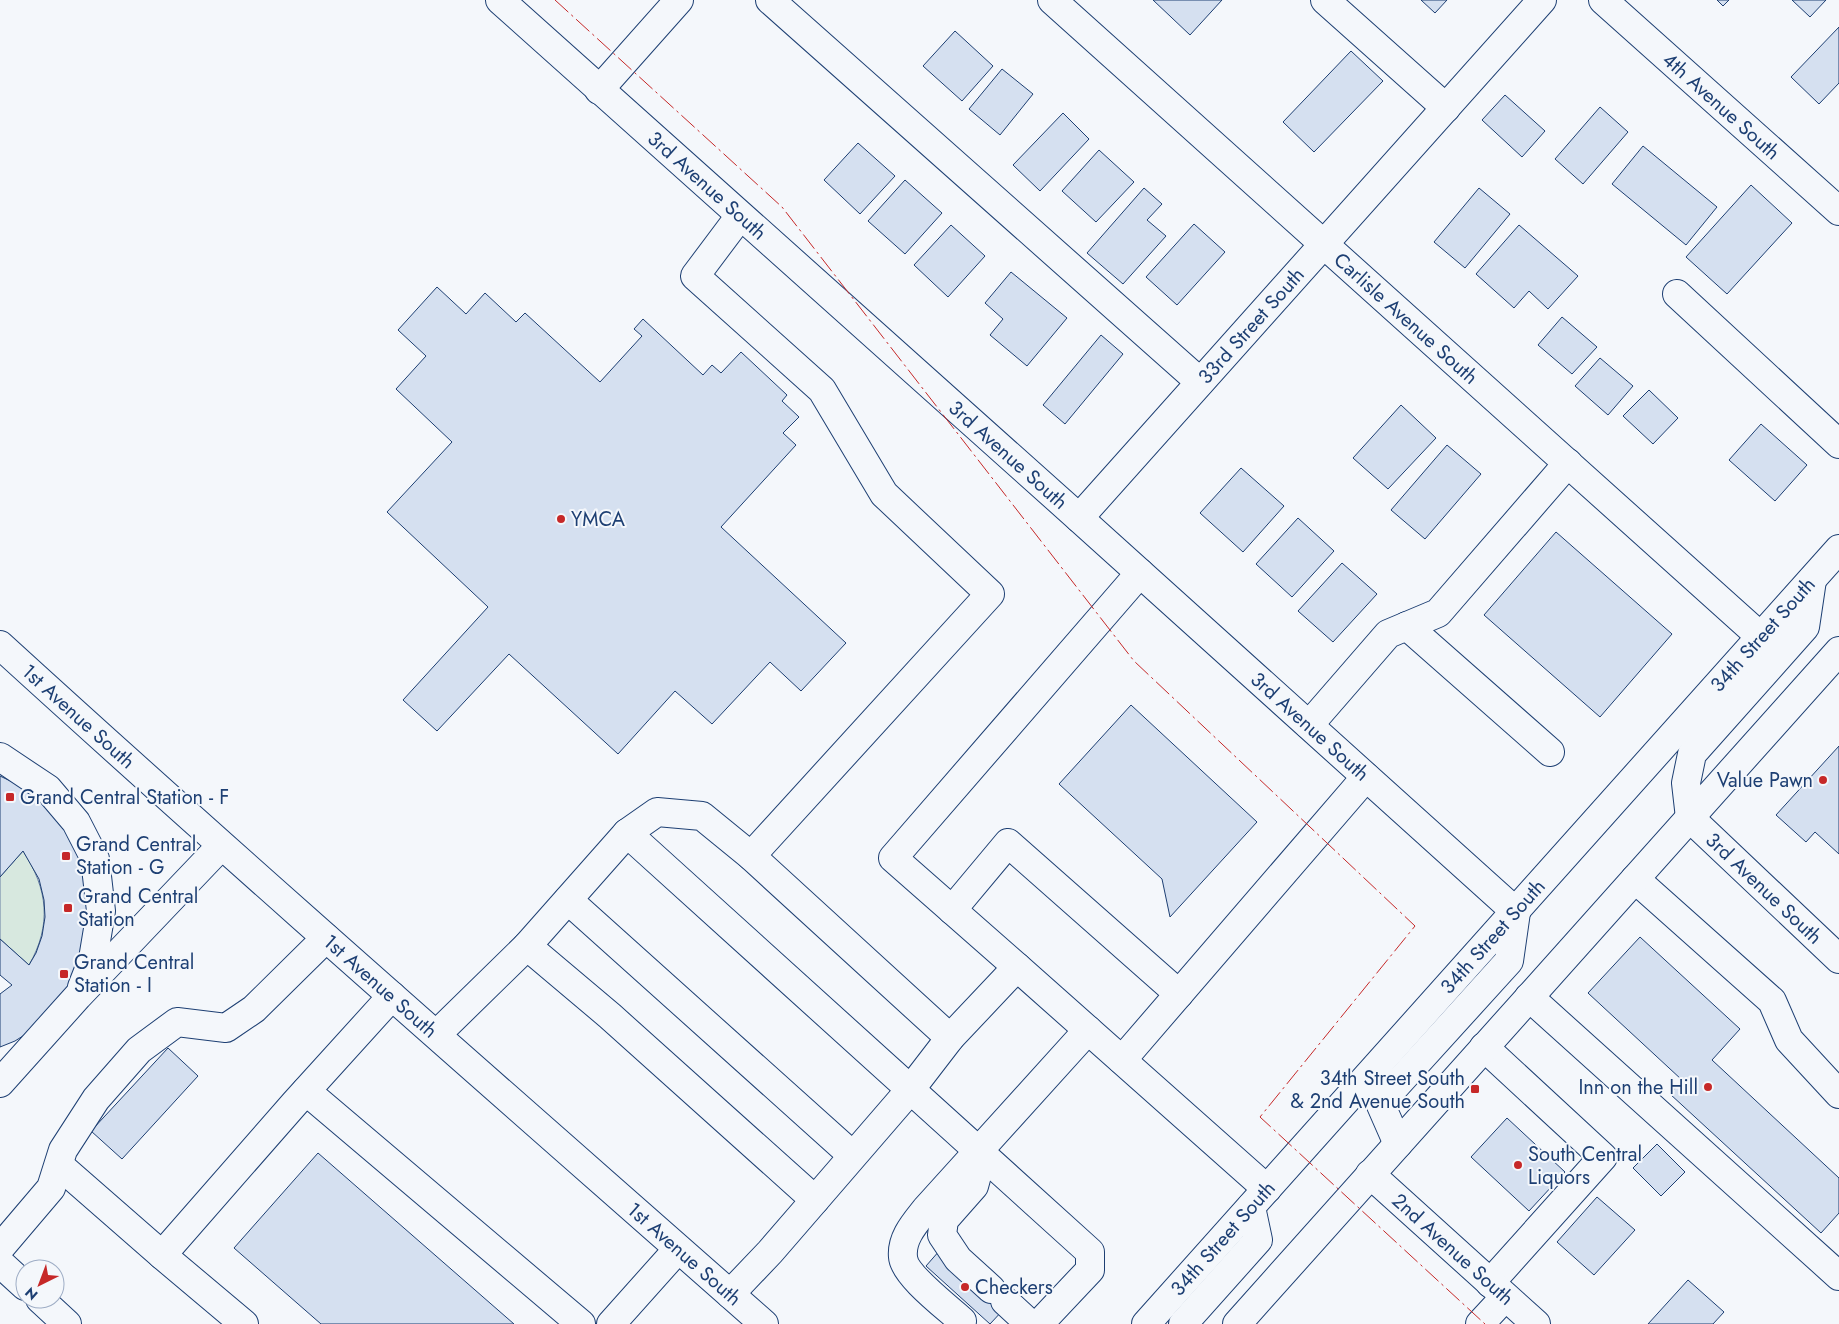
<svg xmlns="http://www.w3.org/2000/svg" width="1839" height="1324" font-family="Jost,sans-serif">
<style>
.green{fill:#d7e8df;stroke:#687fa3}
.building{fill:#d5e0f0;stroke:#1d3f73}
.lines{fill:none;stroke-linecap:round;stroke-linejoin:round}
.minor-casing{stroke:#1d3f73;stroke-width:30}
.major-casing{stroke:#1d3f73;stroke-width:30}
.highway-casing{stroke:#1d3f73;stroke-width:30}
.minor{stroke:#f4f7fb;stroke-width:28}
.major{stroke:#f4f7fb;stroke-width:28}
.highway{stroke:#f4f7fb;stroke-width:28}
.power{stroke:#c62828;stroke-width:1;stroke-dasharray:18 4 2.5 4;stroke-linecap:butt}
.poi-dot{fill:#c62828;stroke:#f4f7fb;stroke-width:2}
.labels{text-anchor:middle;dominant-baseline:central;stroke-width:4;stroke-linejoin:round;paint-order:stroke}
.street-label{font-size:20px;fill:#1d3f73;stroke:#f4f7fb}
.poi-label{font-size:20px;fill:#1d3f73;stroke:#f4f7fb;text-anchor:start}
</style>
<rect width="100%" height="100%" fill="#f4f7fb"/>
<!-- green -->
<path class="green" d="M23,851C48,889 52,925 29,965L0,939V877Z"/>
<!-- building -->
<g class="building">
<polygon points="1153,0 1222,0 1190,35"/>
<polygon points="1421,0 1447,0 1435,13"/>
<polygon points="1717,0 1729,0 1723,6"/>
<polygon points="1792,0 1826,0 1810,17"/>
<polygon points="1839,27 1839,83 1819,104 1791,77"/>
<polygon points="955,31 993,66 962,101 923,66"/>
<polygon points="1351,51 1383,81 1314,152 1283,122"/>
<polygon points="1002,69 1033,94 1000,135 969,109"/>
<polygon points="1505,95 1545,131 1522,157 1482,120"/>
<polygon points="1600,107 1628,132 1583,184 1555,159"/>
<polygon points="1063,113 1089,139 1040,191 1013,165"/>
<polygon points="858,143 895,176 860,214 824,180"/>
<polygon points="1643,146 1717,207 1686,245 1612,184"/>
<polygon points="1099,150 1134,182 1096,222 1062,191"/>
<polygon points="905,180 942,213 905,254 868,221"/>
<polygon points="1751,185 1792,223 1727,294 1686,257"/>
<polygon points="1144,188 1162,204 1147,220 1166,236 1123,284 1087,253"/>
<polygon points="1479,188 1510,214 1465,268 1434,242"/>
<polygon points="1194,224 1225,252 1177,305 1146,277"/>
<polygon points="951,225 985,256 948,297 914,265"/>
<polygon points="1519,225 1578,276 1548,309 1529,291 1514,308 1476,274"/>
<polygon points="1011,272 1067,318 1027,366 990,335 1003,319 985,303"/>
<polygon points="437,287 466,314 485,293 516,322 525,313 600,382 642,336 634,329 643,319 703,375 712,365 721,373 741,352 787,395 782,401 799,417 783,433 796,445 721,527 846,643 801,691 770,662 712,724 675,691 618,754 509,654 437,731 403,700 488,607 387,512 452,442 396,389 426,356 398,330"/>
<polygon points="1562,317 1597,347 1572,374 1538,345"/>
<polygon points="1101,335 1123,354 1065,424 1043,405"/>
<polygon points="1600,358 1633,386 1608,415 1575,386"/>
<polygon points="1649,390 1678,418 1653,444 1623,416"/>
<polygon points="1401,405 1436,438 1388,489 1353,458"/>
<polygon points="1761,424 1807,465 1775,501 1729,460"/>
<polygon points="1447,445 1481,474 1425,539 1391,510"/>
<polygon points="1241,468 1284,506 1243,552 1200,513"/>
<polygon points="1298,518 1334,551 1292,597 1256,564"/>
<polygon points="1556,532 1672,634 1600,717 1484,615"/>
<polygon points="1342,563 1377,594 1333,642 1298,611"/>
<polygon points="1131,705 1257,822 1170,917 1162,879 1059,784"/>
<polygon points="1839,746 1839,854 1815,832 1806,842 1776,815"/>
<polygon points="0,776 25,788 45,804 62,822 86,867 93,917 71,990 37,1027 15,1041 0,1047 0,994 12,985 0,975 0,939 29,965 36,953 42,936 45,917 44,900 39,879 23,851 0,877"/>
<polygon points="1640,937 1740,1029 1712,1060 1839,1178 1839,1213 1821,1233 1670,1094 1682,1080 1588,993"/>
<polygon points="168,1048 198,1076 122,1159 91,1131"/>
<polygon points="1507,1118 1565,1172 1529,1211 1471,1157"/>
<polygon points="1657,1144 1685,1172 1661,1196 1633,1168"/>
<polygon points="318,1153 514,1324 321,1324 234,1248"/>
<polygon points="1597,1197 1635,1230 1594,1275 1557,1242"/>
<polygon points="940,1250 1004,1309 990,1324 926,1266"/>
<polygon points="1688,1280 1724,1312 1713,1324 1648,1324"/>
</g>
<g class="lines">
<defs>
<g id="minor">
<path id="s1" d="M500,0L1079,518L1516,912"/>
<polyline points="770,0 1200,382"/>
<path id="s2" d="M1052,0L1761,637"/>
<polyline points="1325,0 1446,108"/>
<path id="s3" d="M1603,0L1839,211"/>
<polyline points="599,90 679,0"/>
<polyline points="740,216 695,276 822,390 884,494 990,594 751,856"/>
<polyline points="1677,294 1839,444"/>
<path id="s4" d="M1079,518L1542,0"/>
<polyline points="1407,626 1550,752"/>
<polyline points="1309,725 1388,634 1438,613 1568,463"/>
<polyline points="0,757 48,789 76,822 95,859 101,911 93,959 82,987"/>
<path id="s5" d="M1690,818L1839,959"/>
<polyline points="627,833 1090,1252 1090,1270 1039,1324"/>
<polyline points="1635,879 1772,1001 1789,1040 1839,1094"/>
<polyline points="568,900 852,1155"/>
<polyline points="952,910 1008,843 1179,994"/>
<polyline points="527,946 610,1016 815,1200"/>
<polyline points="1017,967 893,858 1140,573"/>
<polyline points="1529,997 1839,1276"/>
<polyline points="437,1034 527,946 627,833 657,812 702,816 751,856 950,1038"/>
<polyline points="1484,1047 1603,1157 1490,1283"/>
<polyline points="1122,1060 1366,777"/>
<polyline points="0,1083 78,996 221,846"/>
<polyline points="306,1091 581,1324"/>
<polyline points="980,1151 977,1175 974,1186 944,1220 942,1235 958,1259 991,1289"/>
<polyline points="59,1165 162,1255 244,1324"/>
<path id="s6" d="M1370,1174L1536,1324"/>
<polyline points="0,1248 51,1188 63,1150 96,1099 139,1050 177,1022 226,1028 254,1009 326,938"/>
<polyline points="162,1255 295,1103 392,996"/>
<polyline points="0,1263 25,1286"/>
<polyline points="730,1294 770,1252 815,1200 910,1090 950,1038 1017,967 1267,1189"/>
<polyline points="40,1299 67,1324"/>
<polyline points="1005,1301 1030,1324"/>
<path d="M962,1321C948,1308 904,1275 903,1257C901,1238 915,1223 926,1209L1088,1030"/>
<polyline points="611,1324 678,1249"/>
<polyline points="1480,1324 1505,1297"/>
</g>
<g id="major">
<path id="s7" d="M0,645C252,875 509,1099 764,1324"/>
</g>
<g id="highway">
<polyline points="1690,818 1686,783 1692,754 1805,627 1812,580"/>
<polyline points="1398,1144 1380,1103 1509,961 1516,912"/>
<path id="s8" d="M1146,1324L1839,549"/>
<polyline points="1183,1324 1258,1240 1251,1207"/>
<polyline points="1237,1324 1839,651"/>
</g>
</defs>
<!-- minor casing -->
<use href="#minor" class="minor-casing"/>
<!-- major casing -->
<use href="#major" class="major-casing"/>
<!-- highway casing -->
<use href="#highway" class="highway-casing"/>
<!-- minor -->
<use href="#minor" class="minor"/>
<!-- major -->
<use href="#major" class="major"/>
<!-- highway -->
<use href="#highway" class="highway"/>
<!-- power -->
<polyline class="power" points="555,0 782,207 1134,661 1415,926 1260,1117 1485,1324"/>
</g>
<!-- markers -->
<g class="poi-dot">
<circle cx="561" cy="519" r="5"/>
<circle cx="1823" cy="780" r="5"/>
<rect x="5" y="792" width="10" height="10" rx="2.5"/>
<rect x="61" y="851" width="10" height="10" rx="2.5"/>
<rect x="63" y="903" width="10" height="10" rx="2.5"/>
<rect x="59" y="969" width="10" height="10" rx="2.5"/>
<circle cx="1708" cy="1087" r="5"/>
<rect x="1470" y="1084" width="10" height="10" rx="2.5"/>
<circle cx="1518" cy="1165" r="5"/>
<circle cx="965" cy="1287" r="5"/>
</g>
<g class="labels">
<!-- street labels -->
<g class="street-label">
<text stroke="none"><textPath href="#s3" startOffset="159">4th Avenue South</textPath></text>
<text stroke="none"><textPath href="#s1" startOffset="278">3rd Avenue South</textPath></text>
<text stroke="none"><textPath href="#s2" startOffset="476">Carlisle Avenue South</textPath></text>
<text stroke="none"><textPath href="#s4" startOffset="258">33rd Street South</textPath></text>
<text stroke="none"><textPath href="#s1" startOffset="682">3rd Avenue South</textPath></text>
<text stroke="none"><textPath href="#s8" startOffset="925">34th Street South</textPath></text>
<text stroke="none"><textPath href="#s7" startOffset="106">1st Avenue South</textPath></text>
<text stroke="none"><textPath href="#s1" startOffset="1088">3rd Avenue South</textPath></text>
<text stroke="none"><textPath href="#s5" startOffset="102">3rd Avenue South</textPath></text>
<text stroke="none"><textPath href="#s8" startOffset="520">34th Street South</textPath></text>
<text stroke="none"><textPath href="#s7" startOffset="511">1st Avenue South</textPath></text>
<text stroke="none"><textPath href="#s8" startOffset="115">34th Street South</textPath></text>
<text stroke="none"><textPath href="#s6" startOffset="112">2nd Avenue South</textPath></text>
<text stroke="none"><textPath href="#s7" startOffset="916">1st Avenue South</textPath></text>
</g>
<!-- poi labels -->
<g class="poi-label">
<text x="571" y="519">YMCA</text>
<text x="1813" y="780" text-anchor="end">Value Pawn</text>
<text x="20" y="797">Grand Central Station - F</text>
<text x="76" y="844">Grand Central<tspan x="76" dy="23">Station - G</tspan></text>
<text x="78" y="896">Grand Central<tspan x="78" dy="23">Station</tspan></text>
<text x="74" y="962">Grand Central<tspan x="74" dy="23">Station - I</tspan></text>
<text x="1465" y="1078" text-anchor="end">34th Street South<tspan x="1465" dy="23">&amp; 2nd Avenue South</tspan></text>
<text x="1698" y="1087" text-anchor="end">Inn on the Hill</text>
<text x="1528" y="1154">South Central<tspan x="1528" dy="23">Liquors</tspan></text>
<text x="975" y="1287">Checkers</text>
</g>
</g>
<!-- north arrow -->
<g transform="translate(40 1284) rotate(222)"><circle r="24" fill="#f4f7fb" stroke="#9eadc5"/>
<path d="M0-4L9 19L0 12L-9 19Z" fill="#c62828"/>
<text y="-8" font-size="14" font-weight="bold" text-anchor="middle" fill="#1d3f73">N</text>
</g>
</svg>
